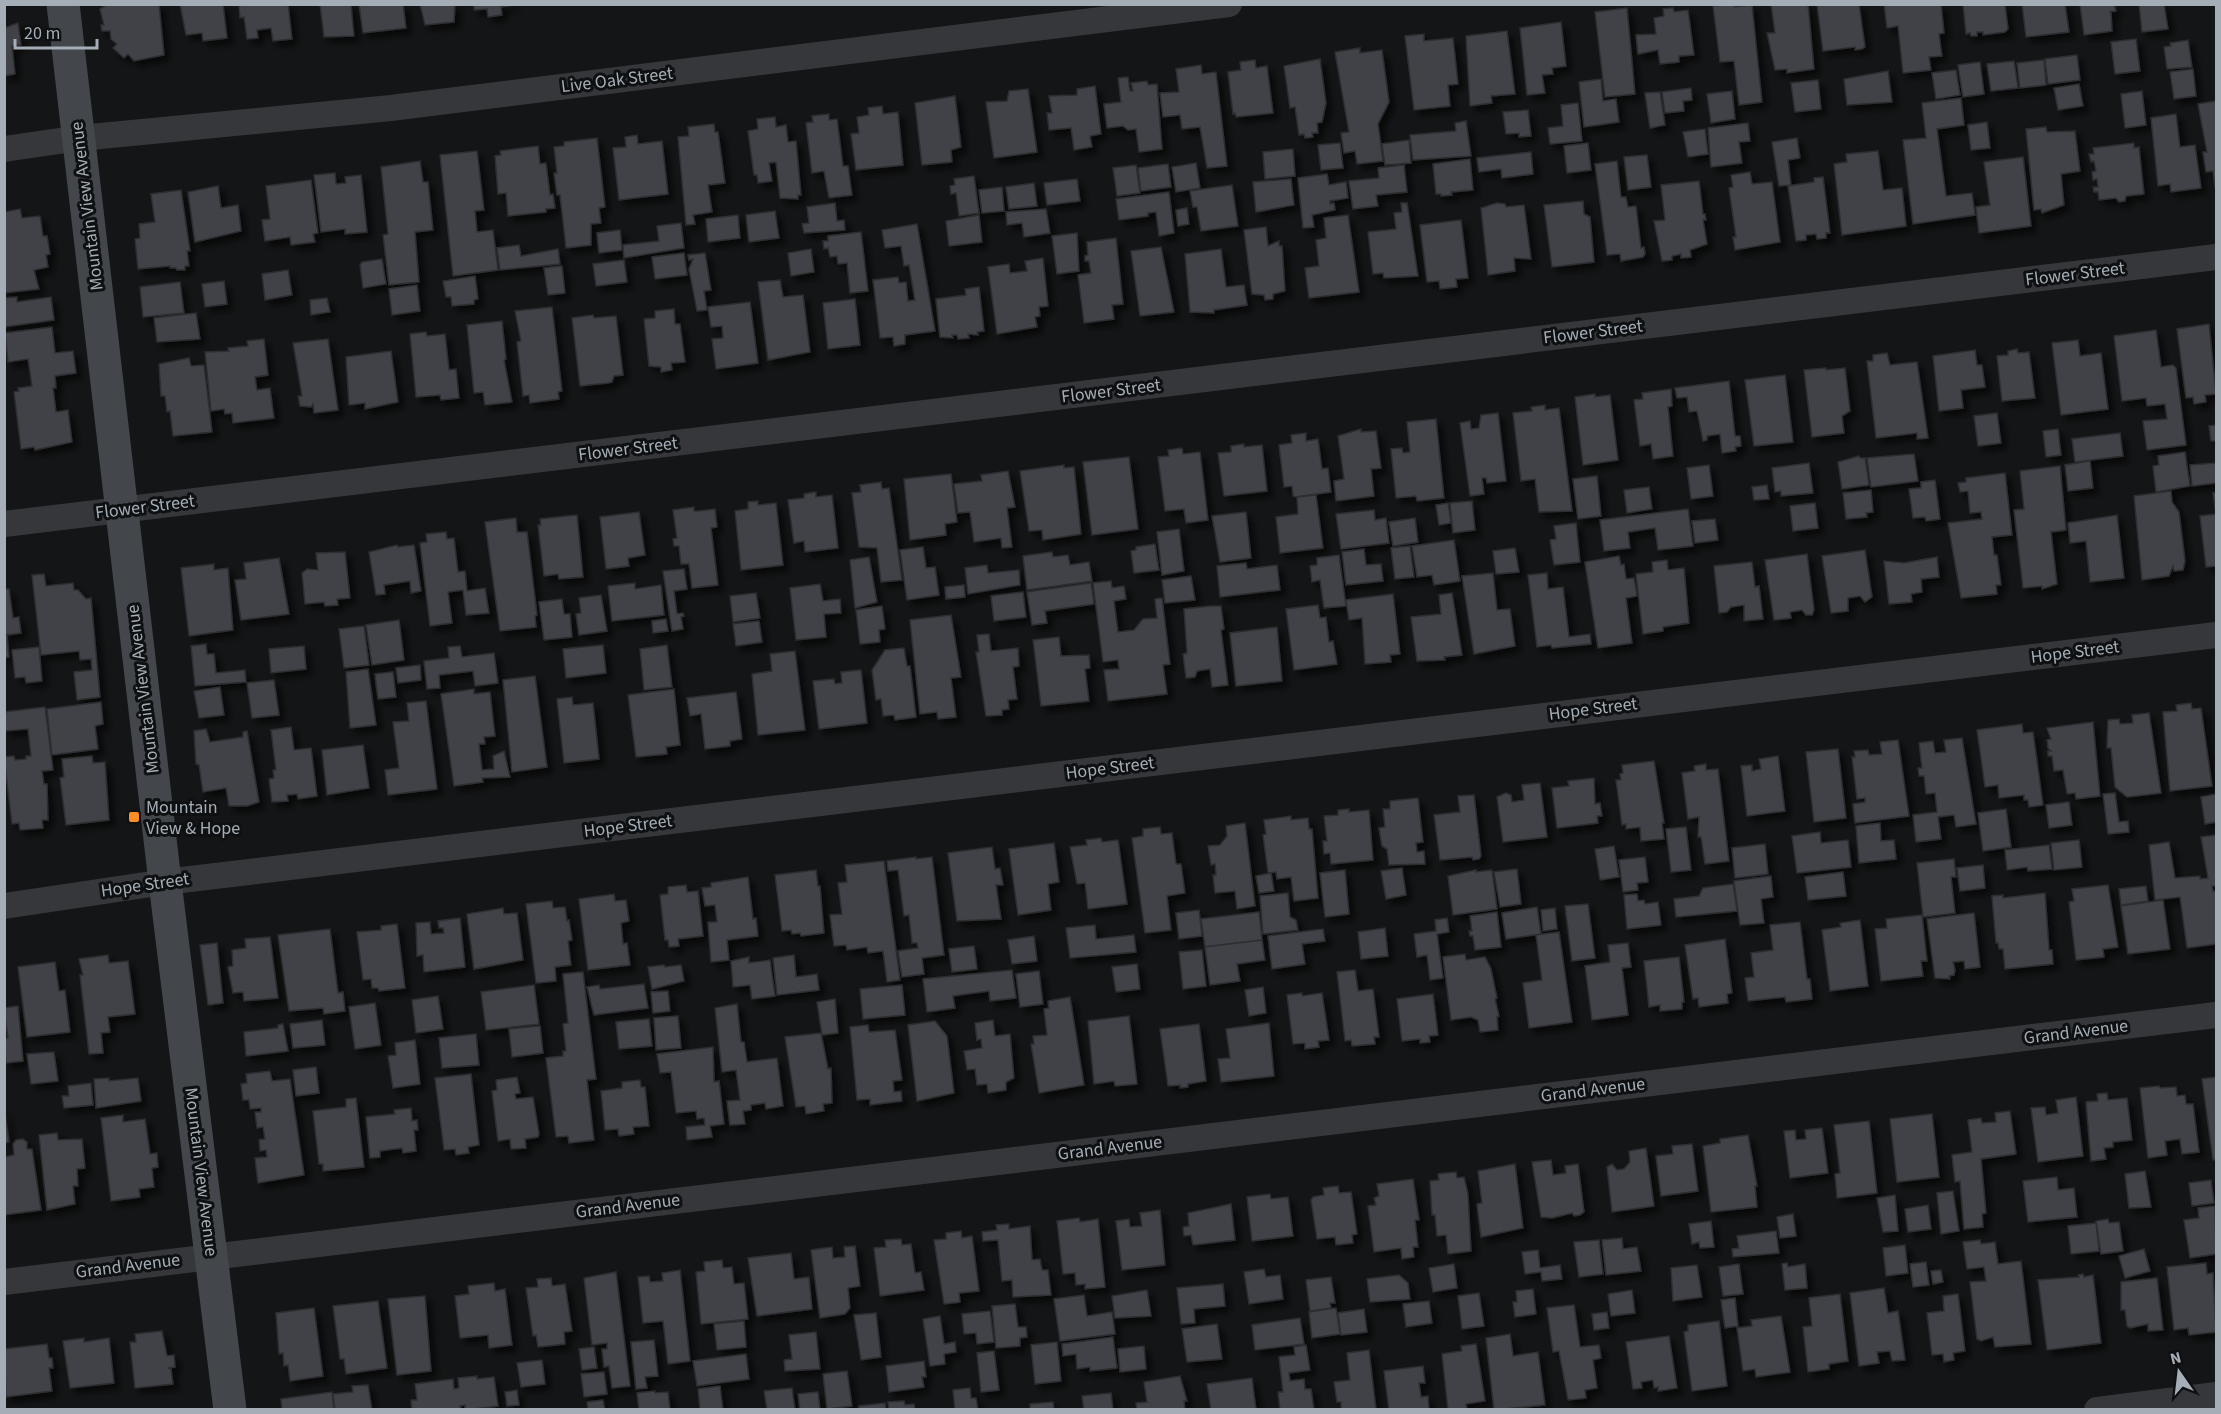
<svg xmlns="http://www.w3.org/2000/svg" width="2221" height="1414" font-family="'Source Sans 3',sans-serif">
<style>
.building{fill:#404346;stroke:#2e2f32;stroke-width:1.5;filter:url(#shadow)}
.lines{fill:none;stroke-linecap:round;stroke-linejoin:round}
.street{stroke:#35373b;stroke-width:26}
.secondary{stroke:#43474b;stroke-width:33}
.poi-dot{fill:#fb8d27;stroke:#0f1011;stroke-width:2}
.labels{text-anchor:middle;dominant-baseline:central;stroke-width:6;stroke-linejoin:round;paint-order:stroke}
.street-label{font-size:18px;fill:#a5aeb7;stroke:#0f1011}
.poi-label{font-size:18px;fill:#a5aeb7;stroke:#0f1011;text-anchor:start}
</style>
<defs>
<filter id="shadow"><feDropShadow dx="5.5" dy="5.5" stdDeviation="3" flood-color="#0009"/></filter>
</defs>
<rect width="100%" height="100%" fill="#141516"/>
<!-- building -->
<g class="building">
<polygon points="108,4 159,4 164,55 134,61 128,54 124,58 113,48 117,44 111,39 110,31 102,31 101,25 104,25 100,9"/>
<polygon points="180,4 223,4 227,38 203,41 202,33 186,35"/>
<polygon points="242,4 288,4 292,39 273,41 271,28 257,30 258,38 247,39 244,17 240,18 239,7"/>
<polygon points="320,4 351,5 354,36 324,37"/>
<polygon points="359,4 403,4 406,28 363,33"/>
<polygon points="420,4 455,4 454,22 425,25"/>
<polygon points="474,4 513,4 514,5 501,7 502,15 488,17 487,9 474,10"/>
<polygon points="1735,4 1735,7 1752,5 1762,102 1739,105 1734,61 1720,62 1713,6"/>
<polygon points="1771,4 1808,4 1814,69 1787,73 1787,69 1775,70 1767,33 1775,33"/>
<polygon points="1817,4 1859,4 1865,47 1862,49 1855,50 1855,47 1823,51"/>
<polygon points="1884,4 1941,4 1944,33 1939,34 1942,56 1929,57 1931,70 1903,73 1898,26 1887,28"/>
<polygon points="1963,4 2005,4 2008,29 2005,32 1983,35 1983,32 1977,32 1977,36 1971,36 1970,33 1966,34"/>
<polygon points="2022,4 2065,4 2069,32 2026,37"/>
<polygon points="2080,4 2114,4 2116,11 2109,12 2111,12 2112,31 2084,35"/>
<polygon points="2139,4 2164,4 2168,29 2142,32"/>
<polygon points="1627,8 1635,94 1605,97 1595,12"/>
<polygon points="1673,8 1674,12 1688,10 1694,55 1679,56 1679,62 1660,64 1658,50 1638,54 1636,35 1656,34 1654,18 1664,16 1663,9"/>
<polygon points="1561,22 1566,66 1552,68 1553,74 1542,75 1545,93 1527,95 1520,28"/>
<polygon points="18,23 21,45 12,46 15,74 4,76 4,28"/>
<polygon points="1507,31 1515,94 1491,96 1492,103 1470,106 1466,36"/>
<polygon points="1424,34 1424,41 1453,38 1458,84 1448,85 1450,106 1414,110 1405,36"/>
<polygon points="2136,39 2140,71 2115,74 2111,42"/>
<polygon points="2188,40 2192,67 2167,69 2164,47 2171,46 2170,43"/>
<polygon points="1360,48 1360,53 1382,50 1389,102 1378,124 1383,161 1357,164 1355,151 1344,153 1341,133 1349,132 1335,52"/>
<polygon points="2077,55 2080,80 2048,84 2045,59"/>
<polygon points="1320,59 1326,103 1322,122 1317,123 1318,133 1312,133 1313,137 1305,138 1304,134 1299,135 1295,107 1290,108 1284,66"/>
<polygon points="1255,60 1256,68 1267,66 1273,113 1236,117 1235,113 1233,114 1228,72 1241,70 1240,62"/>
<polygon points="2044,60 2046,85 2020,88 2017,63"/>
<polygon points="2014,61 2018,88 1991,91 1987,64"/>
<polygon points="1980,62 1984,94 1963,97 1958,65"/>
<polygon points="1201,65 1202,74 1216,72 1227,166 1207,168 1200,127 1182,129 1180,115 1163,117 1160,93 1179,92 1176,69"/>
<polygon points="2193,69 2196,96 2174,99 2170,72"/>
<polygon points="1956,70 1960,95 1936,99 1932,73"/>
<polygon points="1888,71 1892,102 1847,105 1844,79"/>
<polygon points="1128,77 1130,91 1133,91 1131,83 1147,81 1148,85 1157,84 1162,149 1139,152 1136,129 1128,130 1123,126 1107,128 1104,104 1121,102 1118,78"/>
<polygon points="1601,79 1603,101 1616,99 1619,122 1584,127 1579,82"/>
<polygon points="1818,80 1821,109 1795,112 1791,83"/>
<polygon points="2079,84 2083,106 2058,110 2054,88"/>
<polygon points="1095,86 1101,134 1090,136 1092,147 1074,150 1071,128 1049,130 1047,113 1052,113 1049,96 1077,95 1077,89"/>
<polygon points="1691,88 1692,100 1683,101 1684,111 1665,113 1662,92"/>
<polygon points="1028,89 1037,152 994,158 986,102 1007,101 1009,91"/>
<polygon points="1732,91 1735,119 1711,123 1707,94"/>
<polygon points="2142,91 2146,125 2125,128 2121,94"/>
<polygon points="1660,92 1665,125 1650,128 1645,93"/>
<polygon points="955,96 961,147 951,150 952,162 922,165 915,103"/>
<polygon points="1961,98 1964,125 1937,129 1946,196 1972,193 1975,215 1913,224 1903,140 1926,138 1922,103"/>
<polygon points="2216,101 2216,187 2215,187 2213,171 2206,172 2203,152 2207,152 2198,104"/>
<polygon points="1578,103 1582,141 1550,144 1548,128 1563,126 1561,105"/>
<polygon points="882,106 883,114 898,112 903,165 856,170 851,134 859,133 857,117 869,115 868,108"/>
<polygon points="1528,110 1531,136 1519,137 1519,133 1506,134 1503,112"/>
<polygon points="829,114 829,120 837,119 843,166 848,166 852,195 829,198 824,171 812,173 806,123 813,122 812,116"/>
<polygon points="2176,114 2180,147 2195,145 2201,188 2171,192 2170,184 2158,186 2151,118"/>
<polygon points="775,117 776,127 786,125 788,142 796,141 801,195 798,195 798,199 780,198 776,162 769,163 772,181 758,183 757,175 754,175 748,131 758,129 757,119"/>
<polygon points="1466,121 1471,156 1413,160 1410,135 1456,131 1455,123"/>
<polygon points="1987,122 1990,148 1971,150 1968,125"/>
<polygon points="1748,123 1750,141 1739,142 1742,163 1711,167 1708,128"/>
<polygon points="714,124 715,132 718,132 725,183 708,185 712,212 693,215 695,224 686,225 678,137 689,136 688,127"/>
<polygon points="2046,127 2047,132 2075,131 2080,171 2061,174 2064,205 2042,213 2041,209 2034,210 2026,129"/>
<polygon points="1705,129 1708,154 1688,157 1683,132"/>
<polygon points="637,135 638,144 662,141 668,194 619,200 613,148 626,147 625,137"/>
<polygon points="597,138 605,207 599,208 601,223 591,224 591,245 566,248 560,195 557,195 554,173 557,173 554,147 564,146 564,142"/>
<polygon points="1797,138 1800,158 1788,160 1791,185 1779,186 1772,142"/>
<polygon points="1409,140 1411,163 1385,165 1382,144"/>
<polygon points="1340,143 1343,168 1321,170 1318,145"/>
<polygon points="1588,143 1591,170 1567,173 1564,146"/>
<polygon points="2134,143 2134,148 2139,147 2144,194 2126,196 2125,201 2119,202 2116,198 2099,200 2098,192 2094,192 2093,187 2098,187 2097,179 2093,180 2092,172 2096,171 2094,161 2091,162 2089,154 2094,154 2093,148"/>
<polygon points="538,146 540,164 546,163 550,195 553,194 555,208 546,209 546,212 508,216 506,193 498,194 495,156 501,155 500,151"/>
<polygon points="1293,149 1295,176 1265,179 1263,152"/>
<polygon points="477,151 484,210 475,211 477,232 493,230 498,270 453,276 440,155"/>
<polygon points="1878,151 1883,190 1902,188 1906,226 1842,235 1834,164 1847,162 1846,154"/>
<polygon points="1531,152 1533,174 1502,178 1501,169 1479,172 1477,158"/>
<polygon points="1647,155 1651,187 1628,190 1624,157"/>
<polygon points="2023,157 2031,226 1979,233 1976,207 1990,205 1984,162"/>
<polygon points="1470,159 1473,190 1451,192 1452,195 1441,196 1441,194 1436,194 1433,164"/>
<polygon points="420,161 423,182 428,182 433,230 415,232 419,282 389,285 383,235 388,234 381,167"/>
<polygon points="1617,161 1621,197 1626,197 1628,207 1636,206 1641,248 1644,247 1645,254 1643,257 1621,261 1620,254 1607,255 1595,164"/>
<polygon points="1196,163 1200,188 1176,192 1172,167"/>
<polygon points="1168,164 1171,187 1141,191 1138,168"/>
<polygon points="1136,165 1140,193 1117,196 1113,168"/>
<polygon points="1404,165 1407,192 1376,195 1378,206 1353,209 1349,181 1379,178 1378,168"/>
<polygon points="1750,172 1752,184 1772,182 1780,242 1735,250 1733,237 1736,237 1729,188 1733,187 1731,175"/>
<polygon points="335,173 336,184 346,183 345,177 361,175 367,232 345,234 345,229 321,232 314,175"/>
<polygon points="1327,174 1329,185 1346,182 1348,198 1330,201 1330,204 1334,203 1335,210 1312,215 1314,227 1303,228 1298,178"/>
<polygon points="974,176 979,213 959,216 956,193 951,194 950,186 955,185 954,179"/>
<polygon points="1823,177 1830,233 1826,233 1826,238 1817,239 1816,234 1806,235 1806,240 1796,241 1788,186 1814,182 1814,178"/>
<polygon points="1077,179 1080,201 1047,205 1044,183"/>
<polygon points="1291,179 1294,205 1256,212 1253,182"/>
<polygon points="311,180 318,233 313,234 315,242 291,245 290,237 265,241 262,220 270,219 266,186"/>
<polygon points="1699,181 1703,214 1705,214 1706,220 1703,220 1707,244 1690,250 1691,257 1681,258 1681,254 1672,256 1672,260 1662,261 1654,221 1665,220 1661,185"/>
<polygon points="1034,183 1037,206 1009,209 1006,187"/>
<polygon points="1232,185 1238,226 1201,231 1197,207 1193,207 1190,191"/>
<polygon points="218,186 221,208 238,205 241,231 195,242 188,192"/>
<polygon points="1002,187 1004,211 982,213 979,190"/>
<polygon points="181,190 190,251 187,251 189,266 185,266 185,270 177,270 176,268 170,268 170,266 138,269 135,239 140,238 139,224 155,222 151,194"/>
<polygon points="1169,192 1174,233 1159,236 1156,212 1148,213 1148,216 1119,220 1116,199"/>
<polygon points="1583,201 1584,214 1590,217 1594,262 1552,267 1544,205"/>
<polygon points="835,203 837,221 844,220 845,230 804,233 802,224 809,223 807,207"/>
<polygon points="1401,203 1407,203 1418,276 1384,278 1383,273 1373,274 1368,232 1396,229 1394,213 1402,212"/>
<polygon points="1497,203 1505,204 1506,207 1524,205 1531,259 1514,258 1515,271 1488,275 1481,208"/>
<polygon points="1187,208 1189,224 1178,226 1176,210"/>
<polygon points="20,209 22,218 40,216 43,236 47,236 50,254 46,255 48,267 34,270 39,289 4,293 4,212"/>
<polygon points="1046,209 1050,233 1024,237 1022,223 1007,225 1006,212"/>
<polygon points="775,211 779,238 749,242 746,215"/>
<polygon points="738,215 740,238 708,242 706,219"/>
<polygon points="979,215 982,242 949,246 946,221"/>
<polygon points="1348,215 1359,292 1309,298 1305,268 1319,266 1316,240 1326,238 1324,218"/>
<polygon points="1461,220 1468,278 1456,279 1457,287 1440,289 1439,281 1427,282 1420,225"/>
<polygon points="681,223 684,248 624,258 623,245 659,241 657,226"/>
<polygon points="917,224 935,331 905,335 905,344 894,346 893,337 880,338 873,280 898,277 899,283 906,282 908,301 915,300 909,265 904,266 901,246 885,248 882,230"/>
<polygon points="1266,227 1268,246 1279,241 1279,246 1282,246 1285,291 1273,294 1273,299 1265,300 1264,295 1252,294 1244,230"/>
<polygon points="620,230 622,250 599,253 597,233"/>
<polygon points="861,232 868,291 850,293 847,263 838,264 837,256 830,257 828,248 824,249 823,241 828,241 828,236"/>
<polygon points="1077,233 1079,271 1057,274 1052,236"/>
<polygon points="1116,238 1123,304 1112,305 1114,319 1084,323 1078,275 1091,273 1089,261 1085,261 1085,256 1088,255 1087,242"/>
<polygon points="519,245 521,256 558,249 560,264 500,270 497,248"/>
<polygon points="1161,247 1174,312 1140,316 1131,251"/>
<polygon points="811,249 814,272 791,276 788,253"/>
<polygon points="1221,249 1226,287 1244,285 1247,305 1214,310 1214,313 1190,312 1185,254"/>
<polygon points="684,253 687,275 655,279 652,257"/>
<polygon points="705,253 711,290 704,291 707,310 697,311 689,269 693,259 689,260 688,255"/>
<polygon points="1043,258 1048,306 1039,307 1040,316 1035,317 1037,327 997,334 988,267 1009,264 1010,273 1027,271 1025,261"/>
<polygon points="382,259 386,284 363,288 360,265 362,262"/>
<polygon points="624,260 627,282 596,286 593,264"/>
<polygon points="562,266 565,293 548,295 544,268"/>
<polygon points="288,270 292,295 265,300 262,274"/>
<polygon points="475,276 478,299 474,300 474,304 452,306 451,297 446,297 443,281"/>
<polygon points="780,280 783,297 803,295 810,352 768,360 758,282"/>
<polygon points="224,281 227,304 205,307 202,284"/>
<polygon points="180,282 184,313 143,317 140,287"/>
<polygon points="417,285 420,311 392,315 389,289"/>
<polygon points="979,287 984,331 977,332 978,335 968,334 969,338 958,339 957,335 952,335 953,338 940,337 936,299 966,295 965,289"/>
<polygon points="17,297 17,302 51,297 54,320 4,327 4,298"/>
<polygon points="327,298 330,312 311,315 310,300"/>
<polygon points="855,299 860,345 828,349 823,303"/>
<polygon points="750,302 758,363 716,369 712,339 723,338 722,326 711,327 708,307"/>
<polygon points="552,307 562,391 558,392 559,399 530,403 529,395 523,396 517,342 521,341 515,311"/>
<polygon points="674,309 675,324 680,324 685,362 671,363 672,370 661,372 661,367 649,366 644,319 655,318 655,311"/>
<polygon points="196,313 200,339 157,342 154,318"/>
<polygon points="593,315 594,318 616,316 623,375 614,376 612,382 608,383 580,386 572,318"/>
<polygon points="502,321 506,359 504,360 512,402 485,405 483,392 474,393 467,325"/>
<polygon points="2209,324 2216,394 2205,395 2206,402 2194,404 2193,397 2186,398 2177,329"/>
<polygon points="52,327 55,353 73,351 76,373 55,376 56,388 53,388 56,412 68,410 72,442 35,450 34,447 21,449 14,392 19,391 18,388 32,386 28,359 8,362 5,333"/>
<polygon points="2156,330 2161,367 2173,365 2176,368 2186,445 2147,450 2143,421 2167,419 2165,404 2147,406 2146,398 2122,401 2114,336"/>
<polygon points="426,332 427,336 445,334 449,370 456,369 459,398 441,400 440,395 416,397 410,334"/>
<polygon points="264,339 268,375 255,377 257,390 270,388 274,418 233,423 232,413 225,414 224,409 211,411 205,352 229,351 228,348 248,346 247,341"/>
<polygon points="328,339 338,410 314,413 313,404 311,407 300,406 298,396 302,396 293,343"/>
<polygon points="2078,340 2080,356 2101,353 2108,409 2061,415 2052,343"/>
<polygon points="2017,349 2018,353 2029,352 2035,398 2002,401 1997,356 2008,355 2008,351"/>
<polygon points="1975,350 1977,365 1982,365 1985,387 1961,390 1963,408 1939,411 1933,356"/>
<polygon points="391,351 398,402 365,409 365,403 349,405 346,357"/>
<polygon points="1887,353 1890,365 1917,362 1928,438 1917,439 1917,433 1876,438 1867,361 1873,361 1873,355"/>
<polygon points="189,358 191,366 204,365 212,432 173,436 170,411 167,412 165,396 161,396 159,364"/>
<polygon points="1826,368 1826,370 1845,368 1850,411 1842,416 1844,433 1812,437 1804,370"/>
<polygon points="1785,375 1793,442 1754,446 1745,380"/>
<polygon points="1729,381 1735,436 1740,436 1741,446 1735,447 1736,451 1722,453 1720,434 1707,436 1707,440 1703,441 1697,411 1689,412 1687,397 1677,398 1675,388"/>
<polygon points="1671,389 1672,406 1668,407 1673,456 1653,459 1651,444 1640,446 1634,400 1643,399 1642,393"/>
<polygon points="1595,394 1595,397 1610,395 1618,460 1583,465 1575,397"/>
<polygon points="1545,405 1545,410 1559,408 1572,511 1539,512 1535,479 1521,481 1513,413 1532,411 1531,407"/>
<polygon points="1498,413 1506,481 1487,483 1486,478 1482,478 1484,494 1470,496 1460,423 1470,421 1471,429 1479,428 1481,415"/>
<polygon points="1997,413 2001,443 1978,446 1974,416"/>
<polygon points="1436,419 1444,498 1417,501 1416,496 1396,498 1391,449 1402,448 1403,453 1410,452 1407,422"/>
<polygon points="2216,425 2216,441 2211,441 2209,426"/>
<polygon points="1361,429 1361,432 1376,431 1381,468 1371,469 1374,496 1336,501 1334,481 1344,479 1338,436"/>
<polygon points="2058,429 2061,455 2046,457 2043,431"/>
<polygon points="1306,433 1306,441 1318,439 1322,469 1328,468 1331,492 1296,497 1293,496 1292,486 1284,487 1279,445 1292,443 1291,435"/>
<polygon points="2120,433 2123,456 2075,462 2072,439"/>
<polygon points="1244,444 1244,447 1262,445 1267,491 1224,496 1218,453 1231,452 1231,446"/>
<polygon points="1182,448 1183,454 1200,452 1208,520 1186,523 1184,509 1165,511 1158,457 1169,456 1168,450"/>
<polygon points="2185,452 2190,486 2156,492 2153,466 2159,465 2158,456"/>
<polygon points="1914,454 1918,481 1871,487 1867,458"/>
<polygon points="1859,456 1860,458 1865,458 1869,485 1842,489 1838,462"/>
<polygon points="1129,457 1138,529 1092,535 1083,462"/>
<polygon points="2090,461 2093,488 2068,491 2065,465"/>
<polygon points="1809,463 1813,493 1781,496 1781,491 1775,492 1772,468"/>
<polygon points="2216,463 2216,483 2192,486 2190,465"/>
<polygon points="1064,465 1064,468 1074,467 1081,534 1043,540 1042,530 1029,531 1020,471"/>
<polygon points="1709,465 1713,496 1691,499 1687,468"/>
<polygon points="2060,466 2066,530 2051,532 2057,584 2042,589 2042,586 2023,588 2014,510 2024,509 2020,471"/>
<polygon points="1008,471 1015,507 1007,508 1012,547 1002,548 1001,538 974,542 970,512 958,513 954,484 982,481 981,475"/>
<polygon points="2005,473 2012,535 1992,537 1994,555 1997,555 2001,585 1996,585 1997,594 1961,598 1948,523 1982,519 1981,512 1970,513 1968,491 1960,492 1958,483 1966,482 1966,478"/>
<polygon points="951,474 957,522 945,524 946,535 910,540 904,479"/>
<polygon points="1597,476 1601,516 1578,519 1573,479"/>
<polygon points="1935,480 1940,519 1926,521 1925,517 1913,518 1909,489 1921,488 1921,482"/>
<polygon points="881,482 882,489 889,488 902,580 881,582 877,548 859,547 852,493 861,492 860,485"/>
<polygon points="1767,485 1769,499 1754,500 1752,487"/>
<polygon points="1649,487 1652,509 1627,513 1624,490"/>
<polygon points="1871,490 1873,512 1866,513 1867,517 1846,519 1843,493"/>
<polygon points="2171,491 2172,502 2179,512 2185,561 2183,570 2174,571 2173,566 2169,576 2142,580 2134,496"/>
<polygon points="816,492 816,497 832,495 838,548 805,552 804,541 794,543 788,500 804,498 804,494"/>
<polygon points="2213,493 2216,493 2216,566 2206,567 2200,516 2216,514"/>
<polygon points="1316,495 1323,548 1280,553 1276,517 1298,514 1297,497"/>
<polygon points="758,501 758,505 776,503 783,565 741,570 735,511 748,509 748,502"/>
<polygon points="1472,501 1475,530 1453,533 1450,503"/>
<polygon points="1448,503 1451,523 1439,525 1436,505"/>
<polygon points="1815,503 1818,528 1793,531 1790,506"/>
<polygon points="694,507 694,511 699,511 715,509 717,527 711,528 718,585 692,588 689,564 681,564 679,546 674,546 673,539 677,538 673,510"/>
<polygon points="1688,509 1693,546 1658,550 1655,528 1628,532 1630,548 1604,551 1600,520"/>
<polygon points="1374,510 1375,520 1386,518 1389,543 1341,549 1336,514"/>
<polygon points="639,512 645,555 628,558 629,566 606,569 600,517"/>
<polygon points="1246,512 1251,558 1220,562 1212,516"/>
<polygon points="577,515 583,577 559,579 558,574 544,576 538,525 541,525 540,519"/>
<polygon points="2117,515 2124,578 2090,582 2086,541 2070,543 2068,523"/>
<polygon points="516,518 517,532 527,532 537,615 535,616 536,627 500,631 485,522"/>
<polygon points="1415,518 1418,542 1393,546 1389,522"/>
<polygon points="1715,519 1718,540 1695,543 1692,521"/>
<polygon points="1576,523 1580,562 1554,565 1550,540 1556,539 1554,526"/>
<polygon points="1179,529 1184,571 1162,575 1157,532"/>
<polygon points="446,532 447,539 454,538 458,572 465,571 467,591 485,588 489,613 466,615 463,590 448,592 452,623 430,626 420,543 427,542 426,534"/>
<polygon points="1454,540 1460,581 1434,585 1432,575 1417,577 1412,546"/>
<polygon points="1155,544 1159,570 1134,573 1131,551 1136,550 1136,547"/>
<polygon points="397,545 398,547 414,545 421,591 411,593 410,581 384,585 385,594 376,595 369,552"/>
<polygon points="1410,546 1414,577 1395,579 1391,548"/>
<polygon points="923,547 926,568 935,567 939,595 907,600 900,550"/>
<polygon points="1515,548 1519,572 1496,574 1493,551"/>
<polygon points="1364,549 1366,565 1381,564 1383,581 1346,585 1342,552"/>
<polygon points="1865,550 1872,597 1865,602 1860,596 1848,598 1848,611 1831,613 1822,556"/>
<polygon points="345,552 350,598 337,599 338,605 325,606 324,602 305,604 302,573 307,569 318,570 316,553"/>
<polygon points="1052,552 1053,557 1068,555 1070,565 1089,562 1092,581 1027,590 1023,556"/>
<polygon points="1807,554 1814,610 1812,615 1806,615 1802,610 1790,612 1791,618 1774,620 1765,560"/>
<polygon points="1339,555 1346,606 1324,608 1320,580 1312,582 1310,566 1317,565 1317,558"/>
<polygon points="1619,556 1621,565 1624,564 1626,579 1634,578 1637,596 1626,598 1632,643 1598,648 1585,562"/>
<polygon points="869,557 877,602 855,608 850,560"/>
<polygon points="1937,557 1939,577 1921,579 1922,592 1911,594 1912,602 1889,604 1884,561 1904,563"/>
<polygon points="279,558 289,614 241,620 235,580 246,579 244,563"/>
<polygon points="1667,560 1668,570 1684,568 1689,623 1663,627 1663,631 1643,634 1636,574 1653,572 1652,562"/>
<polygon points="1752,562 1755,587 1759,586 1763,619 1744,621 1744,605 1731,607 1727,612 1719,613 1714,566"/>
<polygon points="1246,563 1247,569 1277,565 1280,590 1220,597 1217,566"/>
<polygon points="214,564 214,570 228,568 233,630 189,636 181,568"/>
<polygon points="987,565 988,573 1019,570 1020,585 968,594 965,568"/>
<polygon points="684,569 687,589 674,591 677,614 683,613 684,616 681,617 683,629 672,631 663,571"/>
<polygon points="1493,573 1497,610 1510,609 1515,646 1474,654 1462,576"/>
<polygon points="1547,573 1548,589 1563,587 1569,637 1590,634 1591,644 1552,648 1551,645 1537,647 1528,575"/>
<polygon points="44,574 46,586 73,583 74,590 78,590 86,599 91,598 100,697 77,700 74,672 92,670 91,659 80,660 79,651 41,655 32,575"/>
<polygon points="1191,576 1195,600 1165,603 1162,580"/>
<polygon points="1111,581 1112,588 1124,586 1126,599 1114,601 1118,632 1134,630 1143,619 1157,618 1155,599 1162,598 1170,664 1163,665 1167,694 1108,701 1104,670 1119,669 1118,660 1103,662 1093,583"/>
<polygon points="635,583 635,589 661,585 664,615 612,621 608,586"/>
<polygon points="1091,583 1094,604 1045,611 1047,623 1032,625 1027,592"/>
<polygon points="820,584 823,601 840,599 841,613 824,614 826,637 796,640 790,588"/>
<polygon points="964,585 965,597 946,599 945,587"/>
<polygon points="4,589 9,589 13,618 19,617 21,633 7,635 9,657 4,658"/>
<polygon points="1023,592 1026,617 994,621 991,596"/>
<polygon points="756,593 760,618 733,622 730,596"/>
<polygon points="1452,593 1462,655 1444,657 1445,660 1417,661 1411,617 1441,614 1439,595"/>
<polygon points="1393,594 1400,654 1390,655 1391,662 1365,664 1362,618 1349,620 1346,600"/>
<polygon points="601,595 607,631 579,635 576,614 581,613 579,598"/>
<polygon points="562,599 564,614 570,614 572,637 544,640 539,602"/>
<polygon points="1318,605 1320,618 1326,617 1329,642 1333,641 1337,664 1294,670 1286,609"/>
<polygon points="882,606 885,629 879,630 880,642 860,644 856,610"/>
<polygon points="1211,606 1221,606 1224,629 1221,630 1228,685 1212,687 1210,669 1197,671 1195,677 1186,678 1183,654 1187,653 1184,609"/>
<polygon points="951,615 961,677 951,678 956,717 938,719 937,712 920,714 910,620"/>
<polygon points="666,619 668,631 653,633 652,621"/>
<polygon points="399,620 404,660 372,665 366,625"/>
<polygon points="759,621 762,642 736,646 733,624"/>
<polygon points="364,626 369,665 344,668 339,629"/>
<polygon points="1277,627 1282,681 1236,686 1230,633"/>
<polygon points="989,634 991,651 1018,648 1019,666 1013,667 1017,699 1008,700 1009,709 1002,710 1002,715 986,716 976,652 979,652 977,635"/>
<polygon points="1059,637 1061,656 1089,655 1090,668 1085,669 1089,701 1041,706 1033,640"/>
<polygon points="206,644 207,654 214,654 216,673 245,670 246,682 195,686 191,646"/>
<polygon points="603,645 606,673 566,678 563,649"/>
<polygon points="667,645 672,687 644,690 640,649"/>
<polygon points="304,646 306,669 271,673 269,649"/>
<polygon points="460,646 462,657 494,653 498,683 475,686 473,671 439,675 440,688 427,689 424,661 449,658 448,647"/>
<polygon points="39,647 42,681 26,683 25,677 15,678 12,650"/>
<polygon points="904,648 907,666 910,666 916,717 895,720 894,715 883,716 881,699 876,700 872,670 885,650"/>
<polygon points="795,651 805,730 758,735 752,674 772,671 770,654"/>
<polygon points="420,665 421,680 398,683 396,668"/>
<polygon points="368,669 376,725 350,728 346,672"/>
<polygon points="861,670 867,723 819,729 813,681 834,679 835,684 842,683 841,672"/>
<polygon points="393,672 396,697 378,699 375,674"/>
<polygon points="535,676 547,767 512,772 503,680"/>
<polygon points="274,680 279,715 252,718 247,683"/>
<polygon points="220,687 224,715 199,718 194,691"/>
<polygon points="474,689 474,694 490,692 493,719 495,736 484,737 485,744 479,744 482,770 494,769 493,756 504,751 510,777 482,778 483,782 454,786 441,694"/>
<polygon points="674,689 680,745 666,747 667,754 636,757 628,695"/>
<polygon points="736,692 742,739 730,741 730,746 705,749 701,714 690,716 687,698"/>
<polygon points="572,697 573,705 593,703 599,759 564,763 557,699"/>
<polygon points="426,701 437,789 388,795 385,770 399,768 393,722 409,721 407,703"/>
<polygon points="101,702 103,724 95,726 98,749 52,755 47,709"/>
<polygon points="2191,703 2192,709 2201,708 2212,786 2170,791 2163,712 2177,711 2176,705"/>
<polygon points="45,707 53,770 42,771 44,784 47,784 48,820 42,820 43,828 20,830 19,823 12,824 4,757 14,756 15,760 26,759 26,756 31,756 28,729 4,731 4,712"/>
<polygon points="2149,713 2161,793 2127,797 2115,787 2111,748 2107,748 2108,720 2119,719 2120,724 2133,723 2132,715"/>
<polygon points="2093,722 2100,796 2076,799 2075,793 2067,794 2063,770 2054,771 2052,756 2048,756 2048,751 2051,751 2048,748 2047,740 2051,739 2047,728"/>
<polygon points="2022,724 2023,733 2033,732 2043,805 2029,807 2028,800 2024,800 2024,795 1999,798 1998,785 1985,787 1977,730"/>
<polygon points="291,727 294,750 311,748 317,796 298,799 297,794 287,795 288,801 272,802 269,779 274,778 273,770 276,770 271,730"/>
<polygon points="206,729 210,742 243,737 243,732 247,731 259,802 247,806 229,806 226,788 203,792 199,765 196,764 194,731"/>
<polygon points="1962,738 1976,824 1956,827 1954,815 1938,817 1941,839 1916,842 1913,815 1937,812 1935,793 1926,794 1924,776 1919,776 1918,768 1922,768 1919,743 1933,741 1935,753 1946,752 1944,740"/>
<polygon points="1898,740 1909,816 1855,823 1853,804 1865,802 1865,798 1857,799 1852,757 1855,757 1854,751 1868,750 1869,755 1882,754 1880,742"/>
<polygon points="363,745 369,788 327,795 322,750"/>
<polygon points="1838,749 1846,818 1814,822 1806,752"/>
<polygon points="92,756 93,763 105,762 109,820 66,825 60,778 64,777 62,759"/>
<polygon points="1778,756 1785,811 1747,816 1741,766 1752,765 1752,771 1761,769 1759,759"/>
<polygon points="1654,761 1664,823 1662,823 1664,839 1641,841 1640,827 1626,829 1626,824 1622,825 1616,780 1621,780 1620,774 1623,773 1622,765"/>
<polygon points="1706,764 1706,770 1718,769 1729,861 1705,864 1701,837 1698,837 1699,817 1688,819 1682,773 1695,771 1694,766"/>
<polygon points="1594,778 1595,804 1600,803 1602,816 1597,816 1598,823 1557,828 1552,788 1569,786 1568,781"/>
<polygon points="1540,783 1547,837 1503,842 1497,797 1506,793 1511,795 1512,802 1524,800 1522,785"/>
<polygon points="2115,793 2119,822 2128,821 2129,832 2108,834 2103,794"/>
<polygon points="2216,794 2216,822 2205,824 2201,797"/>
<polygon points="1474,795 1481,856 1479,859 1473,860 1472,857 1440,860 1434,815 1460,812 1458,796"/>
<polygon points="1418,798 1423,842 1416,843 1417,852 1424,851 1425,864 1389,865 1387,849 1382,846 1379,828 1385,827 1383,809 1390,809 1390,801"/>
<polygon points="2069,802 2072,825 2049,828 2046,805"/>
<polygon points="1349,809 1349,812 1369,810 1373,860 1331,864 1330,853 1324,854 1323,841 1327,841 1324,816 1338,815 1338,810"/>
<polygon points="2006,809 2011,847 1983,851 1978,813"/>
<polygon points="1291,816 1291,820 1308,818 1309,829 1312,829 1318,898 1294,901 1291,877 1277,879 1276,872 1268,873 1263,835 1266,834 1264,820"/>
<polygon points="1245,823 1255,906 1237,909 1235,891 1215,893 1213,875 1216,875 1215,864 1211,865 1208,846 1220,845 1227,836 1226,826"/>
<polygon points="1880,823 1881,841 1894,840 1896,859 1859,863 1856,826"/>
<polygon points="1160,827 1161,834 1172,833 1176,864 1181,864 1185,893 1167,896 1171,930 1145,933 1132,838 1143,836 1143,829"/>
<polygon points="1686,827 1691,870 1671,872 1666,829"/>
<polygon points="1820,832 1821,843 1848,840 1851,867 1797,873 1792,836"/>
<polygon points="2216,835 2216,886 2212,886 2213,891 2216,891 2216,944 2187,948 2180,897 2155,900 2149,845 2169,842 2175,878 2200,876 2200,879 2208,878 2201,837"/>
<polygon points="1101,838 1102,842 1118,840 1127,904 1088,909 1085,883 1077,884 1070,847 1087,845 1086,840"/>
<polygon points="2079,840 2082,867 2054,870 2051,843"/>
<polygon points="1054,843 1059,882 1048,884 1051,910 1018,915 1009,849"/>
<polygon points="1765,844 1768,874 1735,878 1732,848"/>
<polygon points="2049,845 2052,869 2028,871 2027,867 2007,870 2005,850"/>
<polygon points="1614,846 1619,877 1600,880 1595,849"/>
<polygon points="992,847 995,869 1000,868 1003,885 996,885 1001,919 957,921 948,853"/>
<polygon points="916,857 916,859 932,857 944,955 922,958 924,974 902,977 898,951 918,948 917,943 912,943 909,915 904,916 898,870 888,871 887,861"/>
<polygon points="1645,857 1648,882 1637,883 1638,890 1623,892 1619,860"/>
<polygon points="1954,859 1956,877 1951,877 1955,913 1923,917 1917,863"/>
<polygon points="884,861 900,980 887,982 883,951 868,953 867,947 847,950 846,945 834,946 830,915 842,914 838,883 847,882 845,865"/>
<polygon points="1983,865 1985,888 1960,891 1957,868"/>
<polygon points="1402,868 1406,895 1386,899 1381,871"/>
<polygon points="1517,869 1521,904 1500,907 1494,872"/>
<polygon points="816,870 818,886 820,886 824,933 801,936 800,933 792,934 791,930 782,931 775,875"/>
<polygon points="1345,870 1349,914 1325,917 1320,873"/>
<polygon points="1476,870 1476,872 1492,870 1497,909 1453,915 1448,876"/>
<polygon points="1843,872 1846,896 1808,900 1805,877"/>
<polygon points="1271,873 1274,891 1259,893 1256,876"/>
<polygon points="1771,876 1773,897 1761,899 1764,923 1740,925 1734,881"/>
<polygon points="748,877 753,919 756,918 758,936 727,940 729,960 711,962 708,922 717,922 715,905 705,906 702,888 711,887 711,883"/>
<polygon points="1733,884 1737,911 1676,917 1674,899 1699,896 1703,888"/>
<polygon points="686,885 687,892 698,891 703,936 678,939 679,946 669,947 668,940 665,940 660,895 668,894 668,887"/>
<polygon points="2108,885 2118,947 2103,949 2104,957 2076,960 2069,902 2074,901 2072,889"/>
<polygon points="2146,886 2148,901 2121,905 2119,889"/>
<polygon points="1288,893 1290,917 1296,920 1298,930 1263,934 1260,896"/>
<polygon points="2045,893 2049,950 2052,950 2053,964 2005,969 2003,949 1999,949 1998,943 1996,943 1992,896 2003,895 2003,898"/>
<polygon points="614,894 615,901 626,900 629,921 621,923 623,944 627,943 630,965 588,970 579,899"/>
<polygon points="1637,894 1638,901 1644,900 1645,904 1658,902 1661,925 1627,929 1624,895"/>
<polygon points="2163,900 2170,949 2128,954 2121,906"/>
<polygon points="552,901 553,908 565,907 567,921 569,920 572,940 568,941 571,965 555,967 556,981 536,983 526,904"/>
<polygon points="1588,904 1595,958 1572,961 1565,906"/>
<polygon points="1537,907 1541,934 1506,939 1502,913"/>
<polygon points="503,908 504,914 517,913 523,960 474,969 467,914"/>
<polygon points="1555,908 1557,929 1543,931 1541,910"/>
<polygon points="1199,910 1202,936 1179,939 1176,913"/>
<polygon points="1259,912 1262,940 1205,947 1201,919"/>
<polygon points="1497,912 1501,947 1475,950 1473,936 1470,936 1469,931 1472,931 1470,916"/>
<polygon points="1974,913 1980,967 1965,969 1964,961 1953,962 1955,970 1954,975 1949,976 1950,979 1935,978 1927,919"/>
<polygon points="1922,915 1927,961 1921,961 1923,976 1881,981 1875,929 1887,928 1886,919"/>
<polygon points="460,918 465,967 424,972 423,955 417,956 416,923 430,922 431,934 444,933 443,928 439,928 438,921"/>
<polygon points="1447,918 1449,932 1437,934 1443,978 1430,980 1427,955 1417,957 1414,934 1436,931 1435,920"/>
<polygon points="1860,920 1868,986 1830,991 1822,930 1841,927 1840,923"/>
<polygon points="1800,922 1807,979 1810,979 1812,999 1786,1002 1785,997 1748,1001 1745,978 1754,977 1751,953 1773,950 1770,925"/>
<polygon points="397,924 405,988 379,991 378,988 372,988 371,979 363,980 357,932 381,930 381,926"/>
<polygon points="1095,925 1096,939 1134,935 1136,952 1070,958 1066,928"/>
<polygon points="1385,928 1388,956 1361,959 1358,932"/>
<polygon points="330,929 338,993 343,992 345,1011 324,1014 323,1008 289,1011 278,935"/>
<polygon points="1323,929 1325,941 1302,944 1305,964 1272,969 1268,936"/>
<polygon points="1559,932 1572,1022 1529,1028 1523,983 1542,980 1536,935"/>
<polygon points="1034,936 1037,961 1012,964 1008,940"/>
<polygon points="270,937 278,998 244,1001 243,992 233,993 228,967 233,966 232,950 246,948 245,939"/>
<polygon points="1725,939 1732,993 1727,994 1728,1003 1699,1007 1698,998 1693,999 1685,945"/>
<polygon points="1262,940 1265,960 1237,964 1240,981 1210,985 1205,947"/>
<polygon points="217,943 223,1003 208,1005 200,945"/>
<polygon points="1628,943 1631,967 1622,968 1628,1015 1592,1020 1585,966 1610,962 1608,945"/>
<polygon points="974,946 977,969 952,972 949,949"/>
<polygon points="1202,950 1206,986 1183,989 1179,952"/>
<polygon points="1465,954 1466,960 1485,957 1491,969 1497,998 1495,999 1499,1016 1497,1017 1498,1030 1480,1032 1478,1020 1471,1017 1451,1020 1443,957"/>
<polygon points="108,955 109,963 128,961 135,1014 108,1017 110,1032 101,1033 103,1053 89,1054 80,975 83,975 79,959"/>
<polygon points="794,955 796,977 817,974 819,990 777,995 773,958"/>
<polygon points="749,957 749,963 770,960 775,996 752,999 750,985 733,987 731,961"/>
<polygon points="1679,957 1684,1002 1682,1002 1682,1009 1660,1011 1660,1005 1649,1007 1644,961"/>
<polygon points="55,962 59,991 65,990 70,1032 27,1037 18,967"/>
<polygon points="1137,964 1140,989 1116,992 1112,967"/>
<polygon points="664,965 665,967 681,965 684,981 652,989 648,967"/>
<polygon points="1012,970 1016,998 990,1001 989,991 953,996 955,1008 927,1012 923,979"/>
<polygon points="1355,970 1358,991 1373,989 1379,1037 1374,1037 1375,1044 1352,1046 1351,1040 1345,1041 1337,972"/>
<polygon points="1039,971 1043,1004 1020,1007 1016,974"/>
<polygon points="583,972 596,1079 587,1080 594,1140 569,1143 568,1136 556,1137 546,1058 563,1056 563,1051 566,1051 563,1024 568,1023 563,974"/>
<polygon points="644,984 648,1008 594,1015 587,987 599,985 600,989"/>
<polygon points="534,985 539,1024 486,1030 481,992"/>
<polygon points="902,985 905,1015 863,1019 860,989"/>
<polygon points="1263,987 1266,1013 1249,1016 1245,990"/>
<polygon points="668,991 670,1011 653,1013 651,992"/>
<polygon points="1302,993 1302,996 1322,993 1329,1040 1318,1041 1319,1047 1305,1049 1305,1043 1293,1044 1287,995"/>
<polygon points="1433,994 1438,1035 1429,1036 1430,1042 1420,1043 1420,1039 1402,1041 1397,999"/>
<polygon points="438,996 443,1029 416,1033 412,1000"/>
<polygon points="1070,997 1084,1085 1039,1093 1031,1044 1034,1044 1033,1036 1047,1035 1044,1009 1049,1008 1048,1001"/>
<polygon points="835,999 838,1033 822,1035 817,1002"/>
<polygon points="375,1003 381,1045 355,1049 349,1007"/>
<polygon points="737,1004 741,1042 744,1042 747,1062 777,1058 783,1106 766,1109 765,1103 751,1105 751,1110 743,1111 745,1124 730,1125 727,1101 740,1100 736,1070 722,1072 715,1008"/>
<polygon points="18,1006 23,1061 6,1063 4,1039 8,1038 4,1008"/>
<polygon points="678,1016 681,1048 656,1050 654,1018"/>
<polygon points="1129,1016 1137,1084 1115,1086 1114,1081 1094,1084 1088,1021"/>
<polygon points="649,1019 652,1046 619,1049 616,1022"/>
<polygon points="322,1020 325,1045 293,1048 290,1024"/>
<polygon points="993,1020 995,1036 1010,1034 1014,1078 1006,1082 1006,1090 988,1093 987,1084 977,1085 975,1069 967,1070 964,1051 982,1048 981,1039 977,1040 975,1023"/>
<polygon points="935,1021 947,1036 954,1093 917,1101 908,1025"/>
<polygon points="1269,1023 1274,1076 1221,1082 1218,1059 1230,1058 1226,1029"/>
<polygon points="283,1024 288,1051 246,1056 244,1032 278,1028 278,1025"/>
<polygon points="1199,1024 1206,1081 1188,1084 1188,1087 1180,1088 1180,1085 1168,1086 1160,1029"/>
<polygon points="868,1025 869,1032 895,1030 902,1080 893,1081 894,1092 901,1091 902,1101 870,1105 870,1099 857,1100 850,1027"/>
<polygon points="540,1026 543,1053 512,1057 509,1029"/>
<polygon points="821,1033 828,1069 831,1068 832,1103 823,1104 824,1111 806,1114 805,1106 796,1107 785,1037"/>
<polygon points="476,1034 479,1065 442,1068 439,1038"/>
<polygon points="415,1040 420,1084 393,1088 388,1056 396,1055 395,1043"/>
<polygon points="713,1047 714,1082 719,1081 724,1124 710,1126 712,1137 687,1140 686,1127 705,1125 704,1118 697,1119 696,1111 676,1113 671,1072 660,1073 657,1054"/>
<polygon points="54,1052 58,1081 31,1084 27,1054"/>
<polygon points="316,1067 319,1093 296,1096 293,1070"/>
<polygon points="270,1071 272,1081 290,1079 304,1175 258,1183 255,1158 267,1157 266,1150 260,1151 259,1140 265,1139 263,1127 257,1128 255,1112 261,1112 261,1108 250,1109 249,1100 243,1100 241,1084 247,1083 246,1074"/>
<polygon points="471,1074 479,1145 468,1147 469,1153 456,1155 455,1149 444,1150 435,1078"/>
<polygon points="517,1077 520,1093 515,1094 516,1099 533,1097 539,1134 538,1137 525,1139 526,1148 511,1149 510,1139 498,1141 492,1091 497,1090 496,1080"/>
<polygon points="2216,1077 2216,1159 2213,1160 2202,1079"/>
<polygon points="109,1078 109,1081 138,1078 141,1101 96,1108 94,1079"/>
<polygon points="640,1080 641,1087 645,1087 649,1126 633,1127 634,1134 619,1136 618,1129 605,1130 601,1091 622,1088 622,1082"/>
<polygon points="91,1083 93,1105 64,1108 62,1096 69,1096 68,1086"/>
<polygon points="2159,1086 2160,1088 2176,1087 2177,1096 2185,1095 2186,1104 2193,1104 2199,1152 2182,1154 2180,1139 2165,1141 2167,1155 2148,1158 2140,1088"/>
<polygon points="2107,1093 2108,1100 2127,1098 2132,1140 2113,1142 2113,1147 2104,1148 2106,1159 2091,1161 2086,1102 2098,1101 2097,1094"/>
<polygon points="2076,1097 2083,1156 2038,1162 2031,1108 2045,1107 2046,1115 2058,1113 2056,1100"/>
<polygon points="356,1098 364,1167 323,1171 323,1164 319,1164 313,1111 346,1107 346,1099"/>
<polygon points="4,1107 9,1142 4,1143"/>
<polygon points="411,1108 412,1121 417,1120 418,1130 414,1130 416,1151 403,1153 402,1148 380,1151 380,1157 370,1158 366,1117 395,1114 394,1110"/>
<polygon points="2010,1111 2016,1154 1981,1159 1986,1213 1982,1214 1983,1227 1964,1229 1960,1181 1955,1182 1952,1155 1972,1152 1968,1120 1981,1118 1982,1123 1996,1122 1995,1113"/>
<polygon points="1932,1114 1939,1177 1897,1182 1890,1119"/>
<polygon points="123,1115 123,1122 145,1119 150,1154 157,1153 158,1167 152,1168 154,1187 139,1189 140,1197 111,1201 101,1118"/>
<polygon points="1869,1121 1877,1193 1837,1198 1835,1174 1840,1173 1834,1125"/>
<polygon points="1822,1128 1828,1173 1790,1178 1784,1131 1795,1130 1796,1140 1806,1139 1805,1130"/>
<polygon points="57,1133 58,1140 82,1139 85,1168 77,1169 78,1186 73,1186 75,1204 47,1210 39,1135"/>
<polygon points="1748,1135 1757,1186 1755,1186 1757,1207 1711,1212 1703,1146 1720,1143 1720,1139"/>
<polygon points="23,1139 27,1142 27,1149 32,1149 41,1210 4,1215 4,1157 14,1155 13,1144 16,1140"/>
<polygon points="1692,1144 1698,1191 1661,1196 1656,1156 1673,1154 1672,1146"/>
<polygon points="1646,1148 1654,1206 1612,1212 1607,1167 1612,1164 1617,1170 1624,1169 1630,1162 1629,1151"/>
<polygon points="1551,1160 1553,1175 1566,1173 1565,1166 1578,1164 1584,1212 1580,1215 1574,1216 1572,1213 1552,1218 1541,1217 1532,1162"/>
<polygon points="1515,1164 1523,1228 1481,1237 1477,1204 1482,1203 1478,1171"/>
<polygon points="2145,1171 2151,1207 2129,1208 2125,1174"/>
<polygon points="1456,1172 1457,1178 1464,1177 1468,1194 1471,1251 1448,1254 1446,1235 1437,1236 1435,1215 1432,1215 1430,1181 1439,1180 1438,1174"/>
<polygon points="2057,1177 2058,1190 2074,1188 2077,1217 2028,1222 2023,1181"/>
<polygon points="1413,1179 1419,1220 1415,1220 1418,1247 1413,1247 1414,1257 1402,1259 1401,1248 1374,1252 1368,1206 1376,1205 1374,1198 1379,1196 1377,1184"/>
<polygon points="2211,1180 2214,1203 2192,1206 2189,1183"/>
<polygon points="1338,1186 1339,1193 1351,1192 1357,1234 1352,1235 1353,1243 1336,1245 1335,1237 1317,1239 1311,1200 1313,1197 1324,1195 1323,1188"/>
<polygon points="1953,1191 1959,1231 1941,1234 1937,1193"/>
<polygon points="1270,1194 1271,1199 1288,1197 1293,1236 1252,1241 1247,1197"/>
<polygon points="1895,1195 1898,1231 1883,1232 1877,1198"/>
<polygon points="1231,1204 1235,1240 1193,1245 1191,1235 1184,1236 1183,1227 1189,1226 1188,1213"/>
<polygon points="1928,1205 1931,1229 1908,1232 1905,1209"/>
<polygon points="2215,1206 2216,1254 2190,1258 2184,1220 2199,1218 2198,1208"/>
<polygon points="1160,1210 1165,1265 1122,1270 1116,1221 1129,1219 1130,1227 1142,1226 1140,1213"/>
<polygon points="1793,1214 1796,1236 1780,1238 1777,1217"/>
<polygon points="1079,1218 1080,1222 1098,1219 1105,1287 1085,1289 1085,1284 1076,1285 1075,1273 1063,1274 1057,1221"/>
<polygon points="2108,1219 2109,1223 2119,1222 2123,1251 2101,1254 2096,1221"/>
<polygon points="1711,1221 1714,1247 1700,1248 1699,1242 1692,1244 1689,1224"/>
<polygon points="2096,1223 2099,1251 2071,1254 2068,1226"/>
<polygon points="1009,1224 1009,1229 1030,1226 1032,1260 1040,1259 1042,1270 1048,1270 1051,1295 1013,1297 1012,1280 1002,1281 998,1240 983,1241 982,1232 997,1230 996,1225"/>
<polygon points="961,1231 962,1238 972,1236 979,1291 959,1293 960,1302 944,1304 934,1240 946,1239 946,1233"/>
<polygon points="1776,1231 1779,1253 1733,1257 1732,1249 1739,1248 1737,1236"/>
<polygon points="1622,1238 1623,1249 1637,1247 1641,1271 1606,1275 1602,1240"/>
<polygon points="901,1239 902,1245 911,1244 915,1273 921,1272 924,1290 880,1296 874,1248 886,1247 885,1240"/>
<polygon points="1599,1240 1603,1274 1579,1277 1574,1242"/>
<polygon points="1980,1240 1981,1244 1995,1242 1998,1264 2021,1261 2031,1344 1995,1347 1993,1337 1981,1341 1977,1339 1970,1282 1986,1281 1984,1267 1967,1269 1963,1242"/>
<polygon points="1905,1245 1908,1273 1886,1276 1883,1248"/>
<polygon points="855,1246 860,1286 848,1288 850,1308 845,1314 820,1318 811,1250 832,1247 833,1258 845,1257 844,1247"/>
<polygon points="2144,1249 2150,1271 2125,1278 2119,1256"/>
<polygon points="1538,1250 1540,1268 1560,1265 1562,1279 1542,1281 1541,1272 1525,1274 1522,1252"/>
<polygon points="791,1253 794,1279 809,1277 812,1309 757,1316 748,1258"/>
<polygon points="722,1260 723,1268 732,1267 734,1284 744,1283 748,1319 701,1324 696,1272 705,1271 704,1262"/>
<polygon points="1926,1262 1929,1285 1913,1287 1910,1264"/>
<polygon points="1787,1263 1788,1267 1805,1264 1807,1288 1785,1290 1782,1264"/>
<polygon points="2206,1263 2207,1274 2213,1273 2216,1332 2189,1335 2188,1328 2174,1330 2167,1267"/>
<polygon points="1454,1264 1457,1288 1433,1292 1429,1268"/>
<polygon points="1739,1264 1743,1294 1723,1296 1719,1267"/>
<polygon points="1697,1265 1702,1297 1673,1301 1671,1268"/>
<polygon points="1264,1269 1266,1277 1280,1275 1283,1299 1249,1304 1244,1272"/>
<polygon points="680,1270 690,1361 668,1364 663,1321 643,1323 638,1277 649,1276 650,1282 663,1281 662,1273"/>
<polygon points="1941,1270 1943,1282 1933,1284 1931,1271"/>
<polygon points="616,1272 630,1386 612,1388 609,1366 604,1367 602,1349 607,1349 607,1343 592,1345 584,1278"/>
<polygon points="2083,1274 2084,1277 2093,1275 2101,1343 2047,1350 2038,1280 2079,1277 2078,1275"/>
<polygon points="1399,1275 1408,1283 1410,1299 1370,1302 1367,1279"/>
<polygon points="1331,1277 1335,1303 1330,1303 1331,1308 1310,1311 1306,1280"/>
<polygon points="551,1278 552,1286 565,1284 572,1331 564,1332 565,1344 538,1347 536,1335 533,1336 526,1288 538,1287 537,1279"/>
<polygon points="2157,1278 2163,1330 2148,1331 2148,1324 2130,1328 2127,1326 2125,1310 2121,1310 2121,1282"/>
<polygon points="494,1283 495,1291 505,1289 512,1345 489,1348 488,1335 460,1338 455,1296 469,1294 468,1286"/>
<polygon points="1223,1284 1225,1306 1194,1309 1195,1323 1181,1324 1177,1288"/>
<polygon points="1884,1288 1888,1313 1898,1311 1905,1360 1892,1361 1890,1351 1877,1352 1879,1363 1859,1366 1850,1293"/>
<polygon points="1533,1289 1536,1314 1515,1317 1513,1302 1517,1302 1516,1291"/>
<polygon points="1147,1290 1151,1316 1115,1318 1112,1296"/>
<polygon points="1632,1290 1635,1313 1611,1316 1608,1294"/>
<polygon points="1479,1293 1484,1326 1462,1329 1458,1296"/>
<polygon points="1840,1294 1848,1361 1829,1364 1829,1369 1808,1372 1803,1327 1812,1326 1809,1298"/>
<polygon points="1958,1294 1965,1351 1953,1353 1954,1360 1944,1362 1943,1354 1932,1355 1927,1313 1944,1311 1943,1296"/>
<polygon points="1084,1295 1087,1316 1112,1312 1115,1334 1060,1341 1054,1299"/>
<polygon points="425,1296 431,1371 397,1375 388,1299"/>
<polygon points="1735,1298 1738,1326 1725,1328 1721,1300"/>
<polygon points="378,1301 387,1368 346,1374 344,1359 340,1359 333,1306"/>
<polygon points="1429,1301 1432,1323 1406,1327 1403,1304"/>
<polygon points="1015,1304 1018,1327 1026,1327 1027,1337 1020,1338 1020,1346 996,1348 992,1306"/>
<polygon points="1574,1305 1580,1347 1599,1345 1601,1358 1593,1360 1597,1388 1585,1390 1586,1398 1568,1400 1559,1351 1553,1352 1547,1308"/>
<polygon points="314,1308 323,1376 290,1381 288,1365 284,1366 283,1353 279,1354 276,1313"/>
<polygon points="1336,1308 1340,1334 1312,1338 1309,1312"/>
<polygon points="1364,1309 1367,1332 1341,1335 1338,1313"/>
<polygon points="990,1311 994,1342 977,1344 976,1333 964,1334 962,1314"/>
<polygon points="1607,1312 1609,1328 1594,1330 1592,1314"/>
<polygon points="876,1313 881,1357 861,1360 854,1315"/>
<polygon points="940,1316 944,1344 955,1342 956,1352 944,1354 945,1364 930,1366 923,1319"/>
<polygon points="1781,1316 1790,1372 1756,1377 1755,1369 1743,1371 1737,1328 1752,1326 1751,1320"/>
<polygon points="1300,1318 1304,1344 1255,1350 1252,1325"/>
<polygon points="744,1321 746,1347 717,1350 714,1324"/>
<polygon points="1719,1321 1727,1386 1692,1391 1684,1332 1688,1331 1688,1325"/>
<polygon points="1217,1324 1222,1359 1187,1362 1182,1329"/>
<polygon points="162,1331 167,1356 174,1355 175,1367 168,1368 171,1369 173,1384 135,1388 130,1342 136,1342 135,1334"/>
<polygon points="816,1332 820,1369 785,1371 784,1360 792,1359 789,1335"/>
<polygon points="1510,1334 1513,1356 1538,1352 1545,1405 1494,1410 1486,1338"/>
<polygon points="1669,1336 1677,1388 1658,1391 1658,1387 1654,1388 1653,1380 1641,1382 1642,1388 1633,1389 1626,1342"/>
<polygon points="1113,1337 1117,1368 1090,1371 1090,1367 1077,1369 1076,1354 1063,1356 1062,1344"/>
<polygon points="84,1338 84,1342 109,1338 114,1383 70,1388 63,1341"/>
<polygon points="654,1340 658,1376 645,1377 647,1388 636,1389 631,1342"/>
<polygon points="1057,1342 1061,1381 1035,1384 1031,1345"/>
<polygon points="47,1344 49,1358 52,1358 53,1368 49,1368 52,1391 6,1397 4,1349"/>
<polygon points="1476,1344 1485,1401 1466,1404 1467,1410 1448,1410 1442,1354 1462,1351 1461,1346"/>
<polygon points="1306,1345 1310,1370 1289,1373 1290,1381 1304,1379 1305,1389 1311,1389 1314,1410 1280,1410 1278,1392 1283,1392 1279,1357 1295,1355 1294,1347"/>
<polygon points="1144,1346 1146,1369 1120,1372 1118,1349"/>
<polygon points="594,1347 597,1368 582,1370 579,1349"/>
<polygon points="1369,1350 1376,1410 1341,1410 1341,1402 1337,1402 1334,1382 1350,1380 1347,1353"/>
<polygon points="994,1351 999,1390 981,1392 977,1353"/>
<polygon points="746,1354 749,1379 697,1386 693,1361"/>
<polygon points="542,1360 545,1384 521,1387 517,1363"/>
<polygon points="924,1361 926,1377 922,1377 924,1387 889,1392 886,1366"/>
<polygon points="1423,1366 1425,1383 1419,1383 1421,1397 1428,1396 1429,1410 1389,1410 1384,1371"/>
<polygon points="847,1371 852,1406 827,1409 823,1374"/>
<polygon points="604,1372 607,1394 584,1397 581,1374"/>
<polygon points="477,1376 477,1379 494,1377 498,1406 465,1410 465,1405 460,1406 461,1410 412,1410 411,1400 417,1400 415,1384 453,1379 454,1389 459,1388 458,1378"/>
<polygon points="1180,1376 1187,1401 1184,1401 1185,1410 1137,1410 1136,1403 1147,1402 1144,1382"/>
<polygon points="1252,1378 1256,1410 1211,1410 1207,1384"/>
<polygon points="368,1385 372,1410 335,1410 333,1394 353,1392 352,1386"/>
<polygon points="720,1386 723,1410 700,1410 698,1389"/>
<polygon points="792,1388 795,1410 767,1410 764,1391"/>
<polygon points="970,1388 971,1398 976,1398 978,1410 955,1410 953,1390"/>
<polygon points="517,1390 519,1405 507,1406 505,1392"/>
<polygon points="655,1391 655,1393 668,1392 670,1410 639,1410 637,1393"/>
<polygon points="332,1392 334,1410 282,1410 281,1399"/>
<polygon points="818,1392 820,1410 800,1410 798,1394"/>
<polygon points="1111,1393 1113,1410 1084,1410 1082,1396"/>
<polygon points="603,1400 605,1410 588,1410 587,1402"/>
<polygon points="904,1401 905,1405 914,1404 915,1410 889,1410 888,1402"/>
<polygon points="1053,1402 1054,1410 1030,1410 1030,1404"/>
<polygon points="885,1403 886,1410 859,1410 859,1406"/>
</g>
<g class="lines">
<!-- street -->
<g class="street">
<polyline points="4,149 80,138 391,108 1229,4"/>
<polyline points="4,524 2216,257"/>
<polyline points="4,906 165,882 2216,635"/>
<polyline points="4,1282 2216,1015"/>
<polyline points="2097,1410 2216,1395"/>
</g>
<!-- secondary -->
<polyline class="secondary" points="63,4 165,882 230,1410"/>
</g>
<!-- markers -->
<rect class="poi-dot" x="128" y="811" width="12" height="12" rx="3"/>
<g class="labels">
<!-- street labels -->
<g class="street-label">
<text transform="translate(617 80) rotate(-7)">Live Oak Street</text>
<text transform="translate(87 206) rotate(-97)">Mountain View Avenue</text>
<text transform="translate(2075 274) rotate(-7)">Flower Street</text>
<text transform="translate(1593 332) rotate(-7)">Flower Street</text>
<text transform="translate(1111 391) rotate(-7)">Flower Street</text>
<text transform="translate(628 449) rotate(-7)">Flower Street</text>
<text transform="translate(145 507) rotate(-7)">Flower Street</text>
<text transform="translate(2075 652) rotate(-7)">Hope Street</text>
<text transform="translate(143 689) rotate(-97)">Mountain View Avenue</text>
<text transform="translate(1593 709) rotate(-7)">Hope Street</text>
<text transform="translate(1110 768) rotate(-7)">Hope Street</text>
<text transform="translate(628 826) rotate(-7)">Hope Street</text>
<text transform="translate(145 885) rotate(-8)">Hope Street</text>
<text transform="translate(2076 1032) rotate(-7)">Grand Avenue</text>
<text transform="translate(1593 1090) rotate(-7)">Grand Avenue</text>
<text transform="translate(1110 1148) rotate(-7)">Grand Avenue</text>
<text transform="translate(201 1172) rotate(83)">Mountain View Avenue</text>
<text transform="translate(628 1206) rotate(-7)">Grand Avenue</text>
<text transform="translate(128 1266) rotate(-7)">Grand Avenue</text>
</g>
<!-- poi labels -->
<g class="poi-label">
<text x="146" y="807">Mountain<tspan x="146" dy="21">View &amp; Hope</tspan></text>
</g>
</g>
<!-- border -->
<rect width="2221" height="1414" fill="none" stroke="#a5aeb7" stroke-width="12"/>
<!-- north arrow -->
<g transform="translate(2179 1372) rotate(346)" stroke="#0f1011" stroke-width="4.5" paint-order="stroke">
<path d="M0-4.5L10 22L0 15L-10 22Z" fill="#a5aeb7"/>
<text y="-9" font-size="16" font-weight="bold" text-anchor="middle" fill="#a5aeb7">N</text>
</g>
<!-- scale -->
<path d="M15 39v9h82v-9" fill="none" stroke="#a5aeb7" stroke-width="3"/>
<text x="24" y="39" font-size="18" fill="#a5aeb7" stroke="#0f1011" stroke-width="4.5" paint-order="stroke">20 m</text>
</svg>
